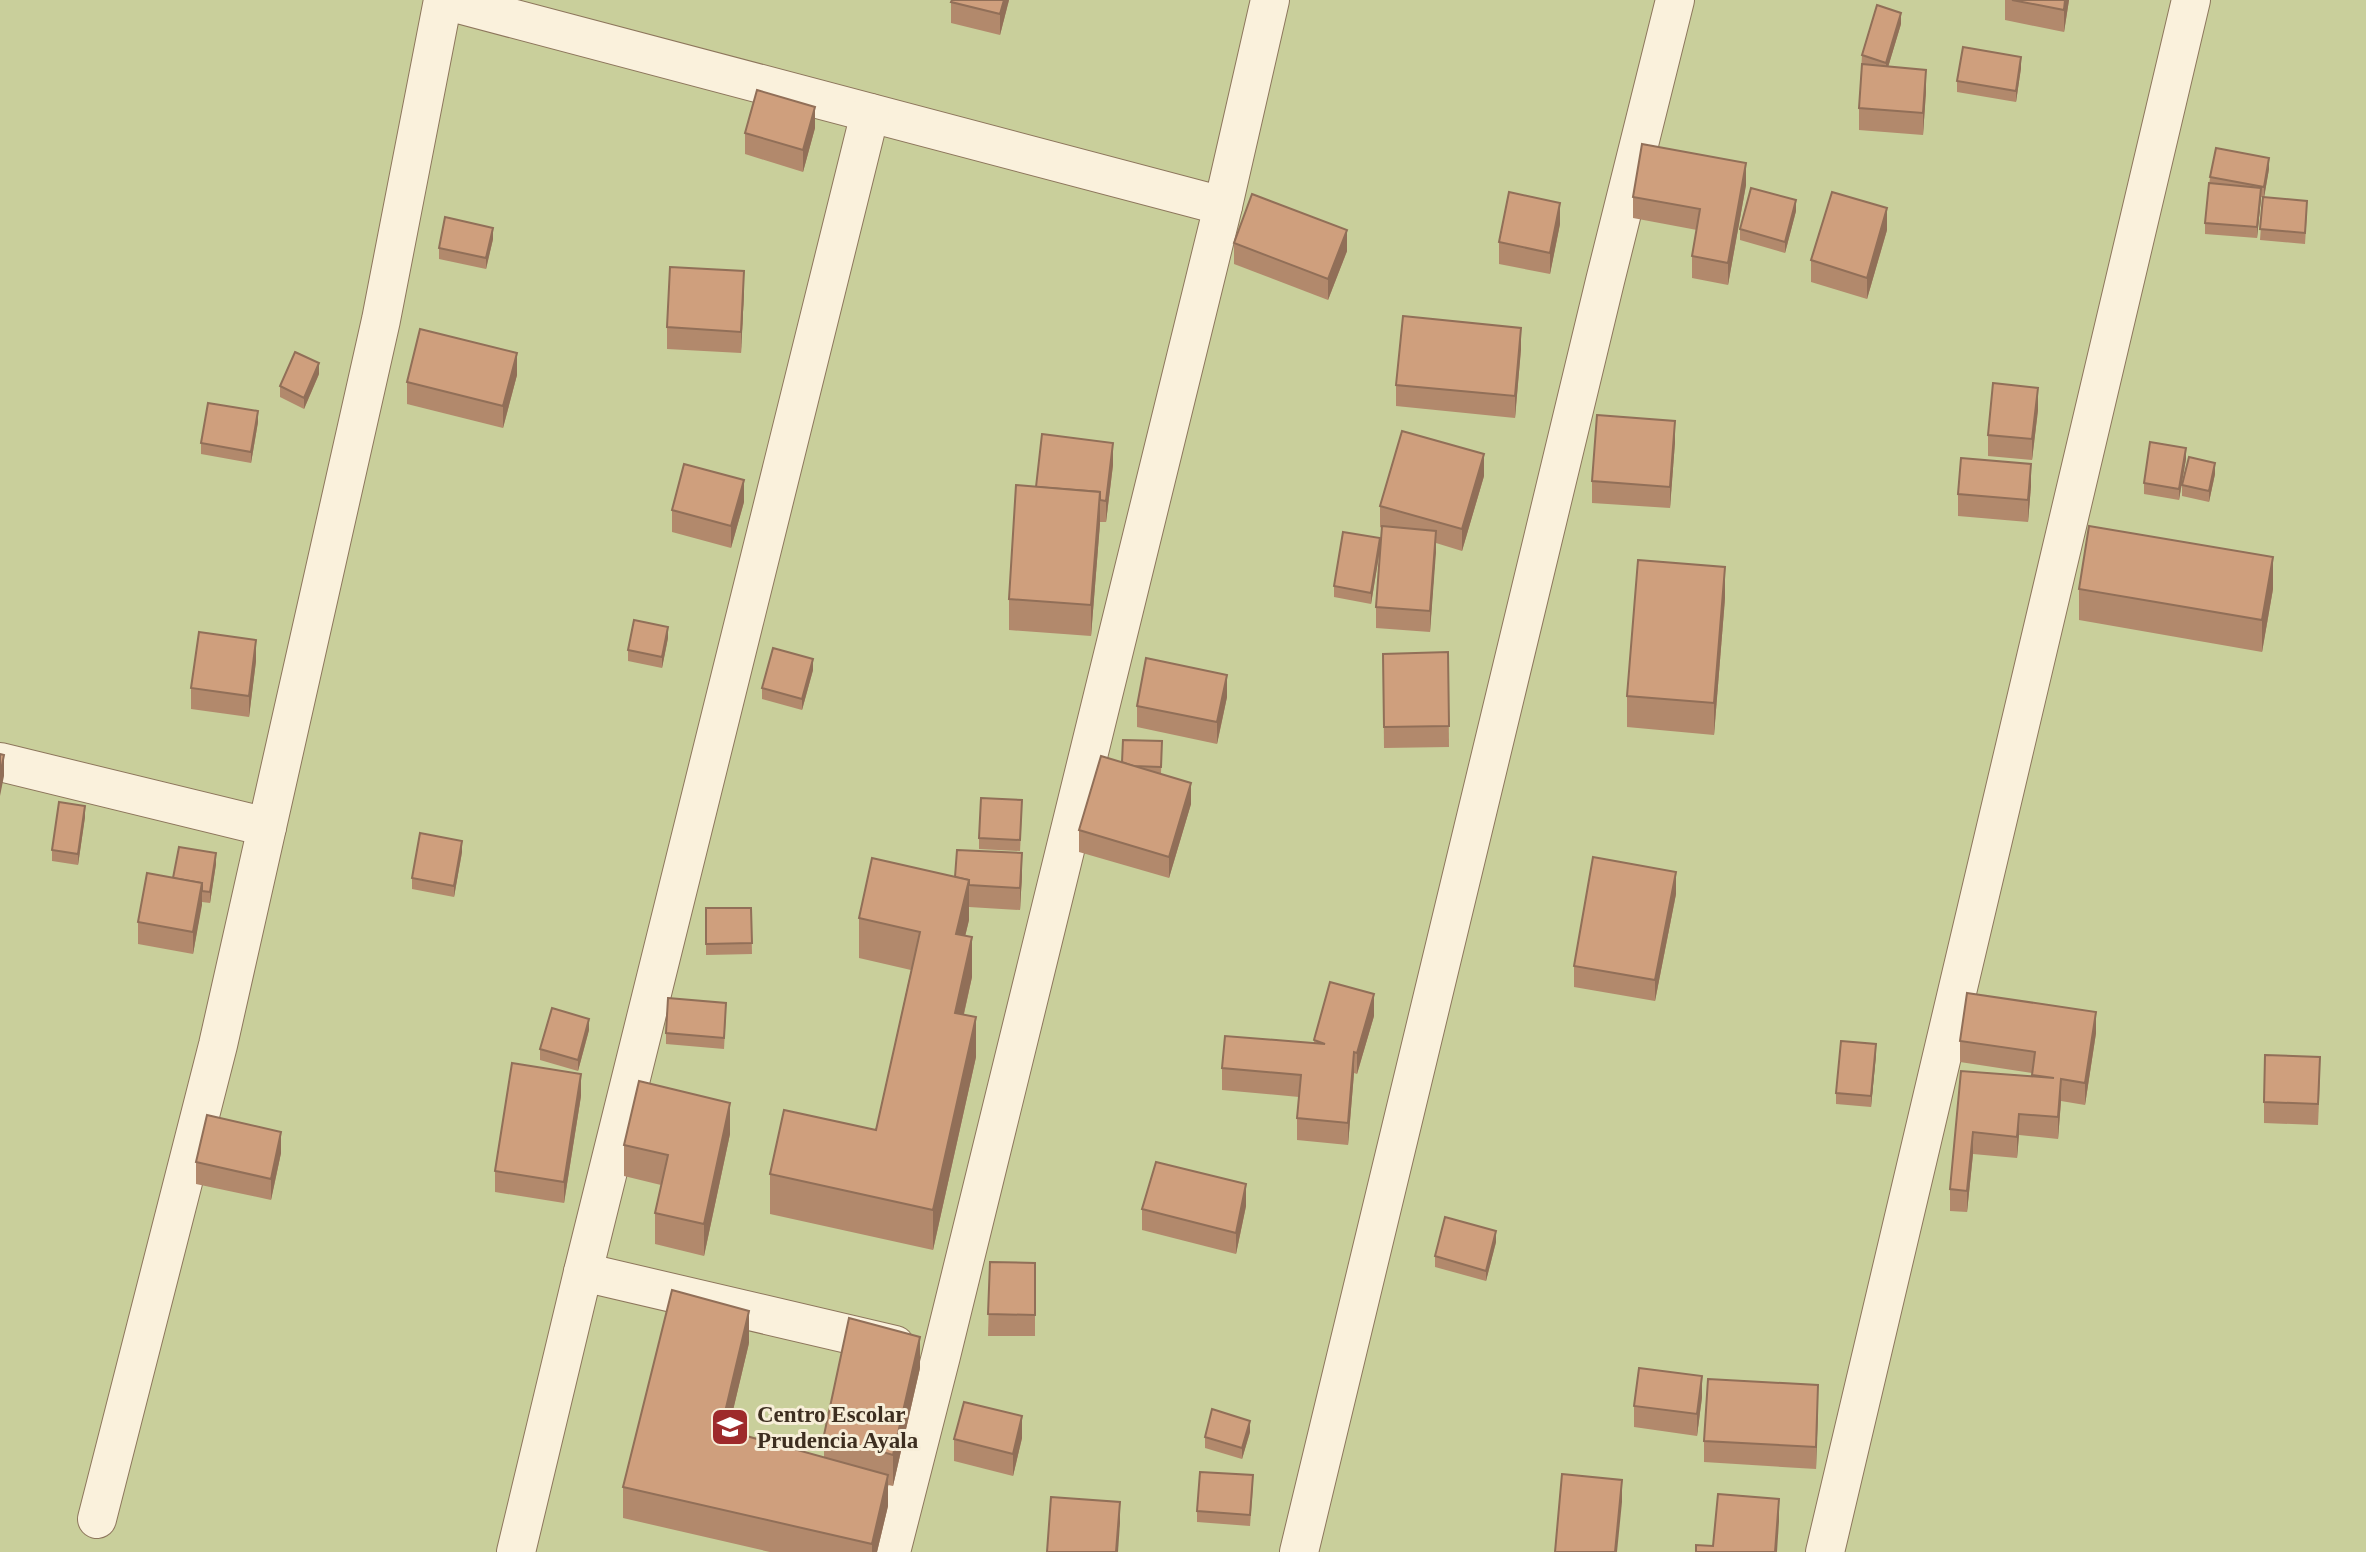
<svg xmlns="http://www.w3.org/2000/svg" width="2366" height="1552" font-family="Georgia,serif">
<style>
.green{fill:#c9cf9b}
.lines{fill:none;stroke-linecap:round;stroke-linejoin:round}
.street-casing{stroke:#8d765c;stroke-width:40}
.street{stroke:#faf1dc;stroke-width:38}
.wall{fill:#b2896c}
.shaded-wall{fill:#916f58}
.building{fill:#cf9f7d;stroke:#916f58;stroke-width:2}
.labels{text-anchor:middle;dominant-baseline:central;stroke-width:6;stroke-linejoin:round;paint-order:stroke}
.poi-label{font-size:23px;font-weight:bold;fill:#3d2e20;stroke:#f7eed8;text-anchor:start}
</style>
<rect width="100%" height="100%" fill="#f0e4c8"/>
<!-- green -->
<rect class="green" x="0" y="0" width="2366" height="1552"/>
<g class="lines">
<defs>
<g id="street">
<polyline points="443,0 1223,206"/>
<polyline points="0,762 267,827"/>
<polyline points="583,1272 895,1345"/>
<polyline points="97,1519 218,1045 381,320 443,0"/>
<polyline points="516,1552 583,1272 870,113"/>
<polyline points="891,1552 941,1356 1223,206 1270,0"/>
<polyline points="1299,1552 1605,281 1675,0"/>
<polyline points="1825,1552 2191,0"/>
</g>
</defs>
<!-- street casing -->
<use href="#street" class="street-casing"/>
<!-- street -->
<use href="#street" class="street"/>
</g>
<!-- wall -->
<g class="wall">
<polygon points="1009,0 1000,35 951,23 951,2"/>
<polygon points="2005,0 2069,0 2064,32 2005,20"/>
<polygon points="1901,24 1888,67 1926,91 1923,135 1859,130 1859,108 1862,55"/>
<polygon points="2021,68 2016,102 1957,92 1957,81"/>
<polygon points="815,128 803,172 745,154 745,133"/>
<polygon points="2269,169 2264,197 2307,212 2305,244 2260,240 2263,198 2261,197 2257,238 2205,234 2205,223 2210,177"/>
<polygon points="1746,185 1728,285 1692,278 1692,256 1697,230 1633,218 1633,197"/>
<polygon points="1796,211 1785,253 1740,240 1740,229"/>
<polygon points="1560,224 1550,274 1499,264 1499,242"/>
<polygon points="1887,230 1867,299 1811,282 1811,260"/>
<polygon points="493,239 486,269 439,259 439,248"/>
<polygon points="1234,243 1347,251 1328,300 1234,264"/>
<polygon points="744,292 741,353 667,349 667,327"/>
<polygon points="1521,349 1515,418 1396,406 1396,385"/>
<polygon points="319,374 304,409 280,397 280,386"/>
<polygon points="517,375 503,428 407,404 407,382"/>
<polygon points="2038,410 2032,460 1988,456 1988,435"/>
<polygon points="258,422 251,463 201,454 201,443"/>
<polygon points="1675,442 1670,508 1592,503 1592,481"/>
<polygon points="2186,459 2179,500 2144,494 2144,483"/>
<polygon points="1113,465 1106,522 1100,522 1091,636 1009,630 1009,599 1036,487"/>
<polygon points="2215,474 2209,502 2182,496 2182,485"/>
<polygon points="1484,476 1462,551 1436,543 1430,632 1376,628 1376,607 1380,550 1371,604 1334,597 1334,586 1380,548 1382,528 1380,527 1380,506"/>
<polygon points="2031,486 2028,522 1958,516 1958,494"/>
<polygon points="744,502 731,548 672,532 672,510"/>
<polygon points="2079,589 2273,589 2262,652 2079,620"/>
<polygon points="1725,598 1714,735 1627,727 1627,696"/>
<polygon points="668,638 662,668 628,661 628,650"/>
<polygon points="1448,652 1449,747 1384,748 1383,654"/>
<polygon points="256,661 249,717 191,709 191,688"/>
<polygon points="813,670 802,710 762,699 762,688"/>
<polygon points="1227,697 1217,744 1137,727 1137,706"/>
<polygon points="1162,741 1161,774 1191,804 1169,878 1079,852 1079,830 1122,762"/>
<polygon points="1022,811 1020,851 979,849 979,838"/>
<polygon points="85,817 78,865 52,861 52,850"/>
<polygon points="462,852 454,897 412,889 412,878"/>
<polygon points="216,864 210,903 202,902 193,954 138,944 138,922 173,878"/>
<polygon points="1022,875 1020,910 969,907 969,920 965,936 972,977 964,1014 976,1057 933,1250 770,1214 770,1174 876,1130 911,970 859,958 859,918 955,877"/>
<polygon points="1676,894 1655,1001 1574,987 1574,966"/>
<polygon points="706,908 751,908 752,954 706,955"/>
<polygon points="726,1014 724,1049 666,1044 666,1033"/>
<polygon points="1374,1016 1357,1074 1354,1073 1348,1145 1297,1140 1297,1118 1299,1097 1222,1090 1222,1068 1314,1043 1314,1040"/>
<polygon points="589,1030 578,1071 540,1060 540,1049"/>
<polygon points="2096,1033 2085,1105 2061,1101 2058,1139 2019,1135 2017,1158 1973,1154 1967,1212 1950,1211 1950,1189 1961,1071 2032,1076 2032,1073 1960,1062 1960,1041"/>
<polygon points="1876,1055 1871,1107 1836,1104 1836,1093"/>
<polygon points="2320,1078 2318,1125 2264,1123 2264,1102"/>
<polygon points="581,1096 564,1203 495,1192 495,1171"/>
<polygon points="730,1134 704,1256 655,1244 655,1213 661,1185 624,1176 624,1145"/>
<polygon points="281,1153 271,1200 196,1184 196,1162"/>
<polygon points="1246,1206 1236,1254 1142,1230 1142,1209"/>
<polygon points="1496,1242 1486,1281 1435,1267 1435,1256"/>
<polygon points="990,1262 1035,1263 1035,1336 988,1336"/>
<polygon points="749,1343 728,1431 824,1457 824,1435 920,1368 893,1486 888,1485 888,1506 877,1552 770,1552 623,1518 623,1487"/>
<polygon points="1702,1397 1697,1436 1634,1427 1634,1406"/>
<polygon points="1818,1406 1816,1469 1704,1462 1704,1441"/>
<polygon points="1250,1432 1242,1459 1205,1448 1205,1437"/>
<polygon points="1022,1438 1013,1476 954,1461 954,1439"/>
<polygon points="1253,1486 1250,1526 1197,1522 1197,1511"/>
</g>
<!-- shaded-wall -->
<g class="shaded-wall">
<polygon points="1004,0 1009,0 1000,35 1000,14"/>
<polygon points="2065,0 2069,0 2064,32 2064,10"/>
<polygon points="1901,13 1901,24 1886,74 1886,63"/>
<polygon points="2021,57 2021,68 2016,102 2016,91"/>
<polygon points="1926,70 1926,91 1923,135 1923,113"/>
<polygon points="815,107 815,128 803,172 803,150"/>
<polygon points="2269,158 2269,169 2264,198 2264,187"/>
<polygon points="1746,163 1746,185 1728,285 1728,263"/>
<polygon points="2261,188 2261,199 2257,238 2257,227"/>
<polygon points="1796,200 1796,211 1785,253 1785,242"/>
<polygon points="1560,203 1560,224 1550,274 1550,253"/>
<polygon points="1887,208 1887,230 1867,299 1867,278"/>
<polygon points="493,228 493,239 486,269 486,258"/>
<polygon points="1347,230 1347,251 1328,300 1328,279"/>
<polygon points="744,271 744,292 741,353 741,332"/>
<polygon points="1521,328 1521,349 1515,418 1515,396"/>
<polygon points="517,353 517,375 503,428 503,406"/>
<polygon points="319,363 319,374 304,409 304,398"/>
<polygon points="2038,388 2038,410 2032,460 2032,439"/>
<polygon points="258,411 258,422 251,463 251,452"/>
<polygon points="1675,421 1675,442 1670,508 1670,487"/>
<polygon points="1113,443 1113,465 1106,522 1106,501"/>
<polygon points="2186,448 2186,459 2179,500 2179,489"/>
<polygon points="1484,454 1484,476 1462,551 1462,529"/>
<polygon points="2215,463 2215,474 2209,502 2209,491"/>
<polygon points="2031,464 2031,486 2028,522 2028,500"/>
<polygon points="744,480 744,502 731,548 731,526"/>
<polygon points="1100,492 1100,524 1091,636 1091,605"/>
<polygon points="1436,531 1436,552 1430,632 1430,611"/>
<polygon points="1380,538 1380,549 1371,604 1371,593"/>
<polygon points="2273,557 2273,589 2262,652 2262,620"/>
<polygon points="1725,567 1725,598 1714,735 1714,703"/>
<polygon points="668,627 668,638 662,668 662,657"/>
<polygon points="256,640 256,661 249,717 249,696"/>
<polygon points="813,659 813,670 802,710 802,699"/>
<polygon points="1227,675 1227,697 1217,744 1217,722"/>
<polygon points="4,755 4,776 0,796 0,775"/>
<polygon points="1191,783 1191,804 1169,878 1169,857"/>
<polygon points="85,806 85,817 78,865 78,854"/>
<polygon points="462,841 462,852 454,897 454,886"/>
<polygon points="216,853 216,864 210,903 210,892"/>
<polygon points="1022,853 1022,875 1020,910 1020,888"/>
<polygon points="1676,872 1676,894 1655,1001 1655,980"/>
<polygon points="969,880 969,920 956,974 956,934"/>
<polygon points="202,883 202,905 193,954 193,932"/>
<polygon points="972,937 972,977 955,1053 955,1013"/>
<polygon points="1374,994 1374,1016 1357,1074 1357,1053"/>
<polygon points="2096,1012 2096,1033 2085,1105 2085,1083"/>
<polygon points="976,1017 976,1057 933,1250 933,1210"/>
<polygon points="589,1019 589,1030 578,1071 578,1060"/>
<polygon points="1876,1044 1876,1055 1871,1107 1871,1096"/>
<polygon points="1354,1052 1354,1073 1348,1145 1348,1123"/>
<polygon points="581,1074 581,1096 564,1203 564,1182"/>
<polygon points="2061,1079 2061,1101 2058,1139 2058,1117"/>
<polygon points="730,1103 730,1134 704,1256 704,1224"/>
<polygon points="2019,1114 2019,1135 2017,1158 2017,1137"/>
<polygon points="281,1132 281,1153 271,1200 271,1179"/>
<polygon points="1973,1132 1973,1154 1967,1212 1967,1191"/>
<polygon points="1246,1184 1246,1206 1236,1254 1236,1233"/>
<polygon points="1496,1231 1496,1242 1486,1281 1486,1271"/>
<polygon points="749,1311 749,1343 721,1461 721,1429"/>
<polygon points="920,1337 920,1368 893,1486 893,1455"/>
<polygon points="1702,1376 1702,1397 1697,1436 1697,1414"/>
<polygon points="1818,1385 1818,1406 1816,1469 1816,1447"/>
<polygon points="1022,1416 1022,1438 1013,1476 1013,1454"/>
<polygon points="1250,1421 1250,1432 1242,1459 1242,1448"/>
<polygon points="888,1475 888,1506 877,1552 872,1552 872,1544"/>
<polygon points="1622,1480 1622,1502 1617,1552 1615,1552"/>
<polygon points="1779,1499 1779,1521 1777,1552 1775,1552"/>
<polygon points="1120,1502 1120,1523 1118,1552 1116,1552"/>
</g>
<!-- building -->
<g class="building">
<polygon points="952,0 1004,0 1000,14 951,2"/>
<polygon points="2012,0 2065,0 2064,10"/>
<polygon points="1877,5 1901,13 1886,63 1862,55"/>
<polygon points="1963,47 2021,57 2016,91 1957,81"/>
<polygon points="1862,64 1926,70 1923,113 1859,108"/>
<polygon points="757,90 815,107 803,150 745,133"/>
<polygon points="1642,144 1746,163 1728,263 1692,256 1700,209 1633,197"/>
<polygon points="2216,148 2269,158 2264,187 2210,177"/>
<polygon points="2209,183 2261,188 2257,227 2205,223"/>
<polygon points="1751,188 1796,200 1785,242 1740,229"/>
<polygon points="1509,192 1560,203 1550,253 1499,242"/>
<polygon points="1832,192 1887,208 1867,278 1811,260"/>
<polygon points="1252,194 1347,230 1328,279 1234,243"/>
<polygon points="2263,197 2307,201 2305,233 2260,229"/>
<polygon points="445,217 493,228 486,258 439,248"/>
<polygon points="670,267 744,271 741,332 667,327"/>
<polygon points="1403,316 1521,328 1515,396 1396,385"/>
<polygon points="420,329 517,353 503,406 407,382"/>
<polygon points="295,352 319,363 304,398 280,386"/>
<polygon points="1993,383 2038,388 2032,439 1988,435"/>
<polygon points="208,403 258,411 251,452 201,443"/>
<polygon points="1597,415 1675,421 1670,487 1592,481"/>
<polygon points="1402,431 1484,454 1462,529 1380,506"/>
<polygon points="1042,434 1113,443 1106,501 1100,500 1100,492 1036,487"/>
<polygon points="2150,442 2186,448 2179,489 2144,483"/>
<polygon points="2189,457 2215,463 2209,491 2182,485"/>
<polygon points="1961,458 2031,464 2028,500 1958,494"/>
<polygon points="684,464 744,480 731,526 672,510"/>
<polygon points="1016,485 1100,492 1091,605 1009,599"/>
<polygon points="1382,526 1436,531 1430,611 1376,607"/>
<polygon points="2089,526 2273,557 2262,620 2079,589"/>
<polygon points="1343,532 1380,538 1371,593 1334,586"/>
<polygon points="1638,560 1725,567 1714,703 1627,696"/>
<polygon points="634,620 668,627 662,657 628,650"/>
<polygon points="199,632 256,640 249,696 191,688"/>
<polygon points="773,648 813,659 802,699 762,688"/>
<polygon points="1448,652 1449,726 1384,727 1383,654"/>
<polygon points="1146,658 1227,675 1217,722 1137,706"/>
<polygon points="1123,740 1162,741 1161,767 1133,766 1122,762"/>
<polygon points="0,754 4,755 0,775"/>
<polygon points="1101,756 1191,783 1169,857 1079,830"/>
<polygon points="981,798 1022,800 1020,840 979,838"/>
<polygon points="59,802 85,806 78,854 52,850"/>
<polygon points="420,833 462,841 454,886 412,878"/>
<polygon points="179,847 216,853 210,892 202,891 202,883 173,878"/>
<polygon points="957,850 1022,853 1020,888 969,885 969,880 955,877"/>
<polygon points="1593,857 1676,872 1655,980 1574,966"/>
<polygon points="872,858 969,880 956,934 972,937 955,1013 976,1017 933,1210 770,1174 784,1110 876,1130 920,932 859,918"/>
<polygon points="147,873 202,883 193,932 138,922"/>
<polygon points="706,908 751,908 752,943 706,944"/>
<polygon points="1330,982 1374,994 1357,1053 1354,1052 1348,1123 1297,1118 1301,1075 1222,1068 1225,1036 1325,1044 1314,1040"/>
<polygon points="1967,993 2096,1012 2085,1083 2061,1079 2058,1117 2019,1114 2017,1137 1973,1132 1967,1191 1950,1189 1961,1071 2054,1078 2032,1075 2035,1052 1960,1041"/>
<polygon points="668,998 726,1003 724,1038 666,1033"/>
<polygon points="552,1008 589,1019 578,1060 540,1049"/>
<polygon points="1841,1041 1876,1044 1871,1096 1836,1093"/>
<polygon points="2265,1055 2320,1057 2318,1104 2264,1102"/>
<polygon points="512,1063 581,1074 564,1182 495,1171"/>
<polygon points="639,1081 730,1103 704,1224 655,1213 668,1155 624,1145"/>
<polygon points="207,1115 281,1132 271,1179 196,1162"/>
<polygon points="1156,1162 1246,1184 1236,1233 1142,1209"/>
<polygon points="1445,1217 1496,1231 1486,1271 1435,1256"/>
<polygon points="990,1262 1035,1263 1035,1315 988,1314"/>
<polygon points="672,1290 749,1311 721,1429 888,1475 872,1544 623,1487"/>
<polygon points="849,1318 920,1337 893,1455 824,1435"/>
<polygon points="1639,1368 1702,1376 1697,1414 1634,1406"/>
<polygon points="1708,1379 1818,1385 1816,1447 1704,1441"/>
<polygon points="964,1402 1022,1416 1013,1454 954,1439"/>
<polygon points="1212,1409 1250,1421 1242,1448 1205,1437"/>
<polygon points="1200,1472 1253,1475 1250,1515 1197,1511"/>
<polygon points="1562,1474 1622,1480 1615,1552 1555,1552"/>
<polygon points="1718,1494 1779,1499 1775,1552 1696,1552 1696,1545 1713,1546"/>
<polygon points="1051,1497 1120,1502 1116,1552 1047,1552"/>
</g>
<!-- icons -->
<defs>
<symbol id="school-square" viewBox="-11 -11 22 22"><rect x="-9" y="-9" width="18" height="18" rx="4" fill="#9e2a2b" stroke="#f7eed8"/><path d="M0-5L7-2L0 1L-7-2ZM-4 1L0 2.5L4 1V4Q0 6-4 4Z" fill="#fff"/></symbol>
</defs>
<g fill-rule="evenodd">
<use href="#school-square" x="708" y="1405" width="44" height="44"/>
</g>
<g class="labels">
<!-- poi labels -->
<g class="poi-label">
<text x="757" y="1414">Centro Escolar<tspan x="757" dy="26">Prudencia Ayala</tspan></text>
</g>
</g>
</svg>
